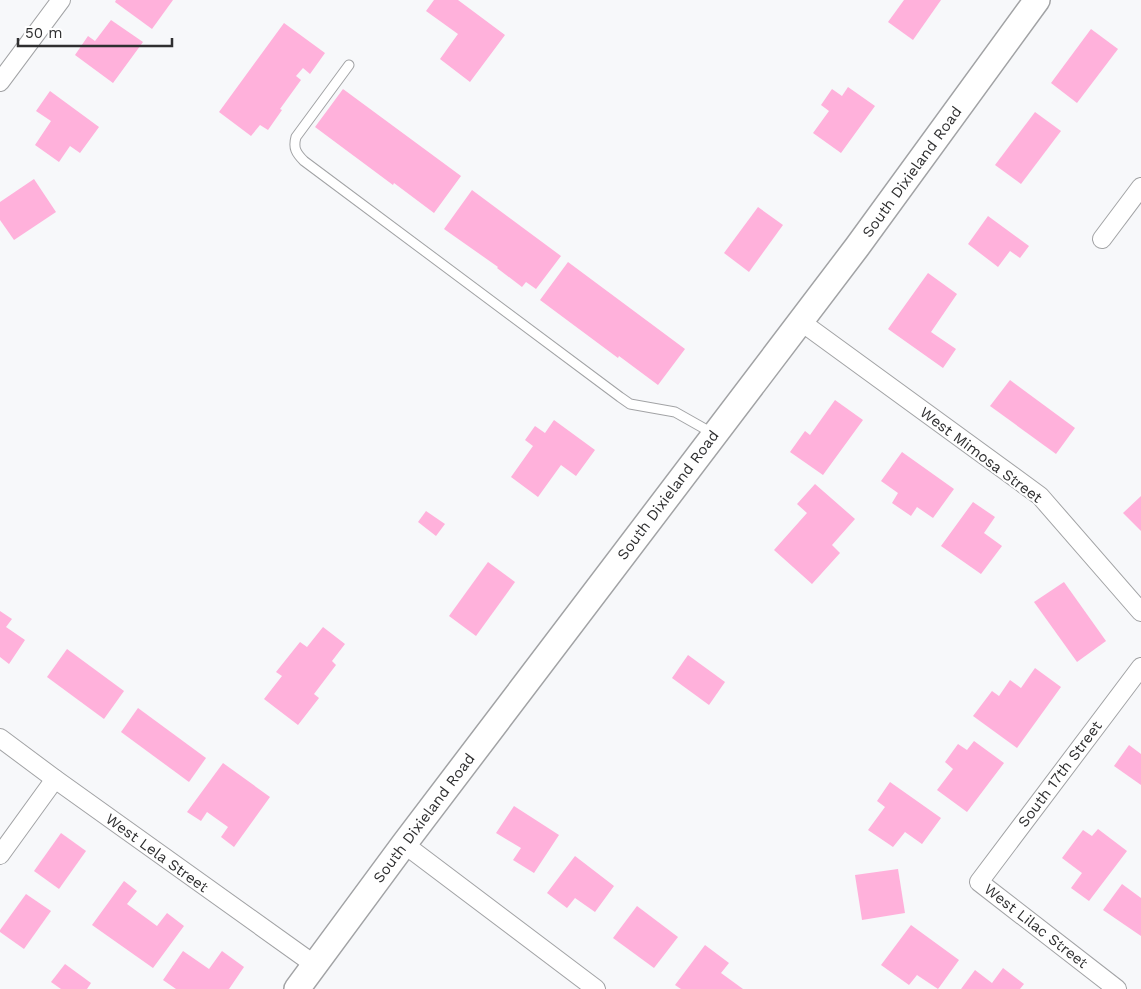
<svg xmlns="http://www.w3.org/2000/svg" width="1141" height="989" font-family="'Work Sans',sans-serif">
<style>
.building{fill:#ffb1db}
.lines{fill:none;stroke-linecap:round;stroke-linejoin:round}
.service-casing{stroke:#a2a3a5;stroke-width:11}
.minor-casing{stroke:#a2a3a5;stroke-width:20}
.secondary-casing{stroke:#a2a3a5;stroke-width:28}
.service{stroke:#fff;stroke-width:9}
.minor{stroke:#fff;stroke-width:18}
.secondary{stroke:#fff;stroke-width:25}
.labels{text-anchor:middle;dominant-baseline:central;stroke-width:4;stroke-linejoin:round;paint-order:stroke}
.street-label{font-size:15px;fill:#2f2f30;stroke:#fff}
</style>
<rect width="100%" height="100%" fill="#f7f8fa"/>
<!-- building -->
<g class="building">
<polygon points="116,0 173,0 152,29 115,2"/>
<polygon points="434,0 458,0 505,35 470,82 440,59 458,34 426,11"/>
<polygon points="904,0 941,0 913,40 888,22"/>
<polygon points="111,20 143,42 113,83 75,55 88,36 95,41"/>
<polygon points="284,23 325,53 310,74 303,68 296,76 301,80 280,109 282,110 268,130 260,125 251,136 219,112"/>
<polygon points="1091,29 1118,49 1077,103 1051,83"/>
<polygon points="848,87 875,106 841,153 813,133 829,111 821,105 832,89 842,96"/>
<polygon points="343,89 461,176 434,213 394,183 393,185 315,127"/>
<polygon points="50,91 99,127 80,153 70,146 59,162 35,145 51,121 36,111"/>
<polygon points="1035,112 1061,131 1021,184 995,165"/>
<polygon points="34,179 56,212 14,240 0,220 0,202"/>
<polygon points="472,190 561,256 536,289 526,282 522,287 497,268 498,267 444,229"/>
<polygon points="758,207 783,225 749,272 724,253"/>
<polygon points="988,216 1029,246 1020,258 1010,251 998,267 968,244"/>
<polygon points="568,262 685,349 658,385 619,356 618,358 540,300"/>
<polygon points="928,273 957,294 931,332 956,349 943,368 888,329"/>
<polygon points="1010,380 1075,428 1056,454 990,406"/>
<polygon points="835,400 863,420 823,475 790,452 805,431 810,435"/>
<polygon points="554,420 595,450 576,476 561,465 538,497 511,477 533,446 525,440 535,426 545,433"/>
<polygon points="902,452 954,489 933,518 917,507 911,516 892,503 898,493 881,481"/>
<polygon points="815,484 855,519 832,545 840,553 812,584 774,550 807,513 797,504"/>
<polygon points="1141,496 1141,531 1123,513"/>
<polygon points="973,502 995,517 984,533 1002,546 981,574 941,546"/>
<polygon points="426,511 445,524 436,536 418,522"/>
<polygon points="488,562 515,582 476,636 449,616"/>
<polygon points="1064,582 1106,641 1077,662 1034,602"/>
<polygon points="0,611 12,619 6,627 25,640 9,664 0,657"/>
<polygon points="323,627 345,644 332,661 336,665 314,694 319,698 298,725 264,699 282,676 276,672 300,642 307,647"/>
<polygon points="67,649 124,691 104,719 47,677"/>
<polygon points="688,655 725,682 709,705 672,678"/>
<polygon points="1035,668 1061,687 1017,748 973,716 992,691 999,696 1010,680 1021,688"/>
<polygon points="138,708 206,758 189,782 121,732"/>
<polygon points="974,741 1004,763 967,812 937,790 953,769 945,762 958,744 967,750"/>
<polygon points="1129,745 1141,754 1141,785 1114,766"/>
<polygon points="223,763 270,797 234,847 221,837 228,827 207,812 201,821 187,812"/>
<polygon points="890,782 941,818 922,844 905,832 893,847 868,830 885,807 877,801"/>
<polygon points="514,806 559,835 534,873 513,860 521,848 496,833"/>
<polygon points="1098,829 1127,851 1089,901 1071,888 1082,873 1062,858 1083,830 1092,836"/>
<polygon points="61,833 86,851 59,889 34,871"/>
<polygon points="575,856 614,886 595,912 575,898 567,908 547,893"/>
<polygon points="898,869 905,913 862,920 855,875"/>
<polygon points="124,881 137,891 127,904 157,926 167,913 184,926 153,968 92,925"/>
<polygon points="1122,884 1141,898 1141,936 1103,910"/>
<polygon points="26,894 51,911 24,949 0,932 0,930"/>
<polygon points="637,906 678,937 654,968 613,938"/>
<polygon points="911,925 959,960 938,989 917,975 909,985 881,965"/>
<polygon points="705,945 729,963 721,973 743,989 681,989 675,985"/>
<polygon points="183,951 209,969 222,951 244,967 229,989 176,989 163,980"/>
<polygon points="65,964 91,983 87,989 61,989 51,982"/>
<polygon points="1003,968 1024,984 1020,989 961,989 975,970 992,983"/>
</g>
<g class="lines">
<defs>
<path id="service" d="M349,65L296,137C293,148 296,153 304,161L620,397L630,404L675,412L714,434"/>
<g id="minor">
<polyline points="0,82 61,0"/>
<polyline points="1102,239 1141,187"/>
<polyline points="800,321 1040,496 1141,612"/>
<polyline points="0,738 55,779 315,965"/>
<polyline points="404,844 596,989"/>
<polyline points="0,855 55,779"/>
<polyline points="1117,989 979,882 1141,667"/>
</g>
<polyline id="secondary" points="297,989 404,844 857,247 1037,0"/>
</defs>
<!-- service casing -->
<use href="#service" class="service-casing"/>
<!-- minor casing -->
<use href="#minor" class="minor-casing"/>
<!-- secondary casing -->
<use href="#secondary" class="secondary-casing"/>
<!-- service -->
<use href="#service" class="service"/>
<!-- minor -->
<use href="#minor" class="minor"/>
<!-- secondary -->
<use href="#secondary" class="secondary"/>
</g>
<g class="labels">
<!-- street labels -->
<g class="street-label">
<text transform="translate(912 172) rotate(-54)">South Dixieland Road</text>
<text transform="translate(981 455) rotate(37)">West Mimosa Street</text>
<text transform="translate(668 495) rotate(-53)">South Dixieland Road</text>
<text transform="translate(1060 774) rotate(-53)">South 17th Street</text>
<text transform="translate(424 818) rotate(-53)">South Dixieland Road</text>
<text transform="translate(157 853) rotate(36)">West Lela Street</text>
<text transform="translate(1036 926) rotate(38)">West Lilac Street</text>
</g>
</g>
<!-- scale -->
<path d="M18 38v8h154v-8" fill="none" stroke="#2f2f30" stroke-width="2.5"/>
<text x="25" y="38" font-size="15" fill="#2f2f30" stroke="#ffffff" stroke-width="4" paint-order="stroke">50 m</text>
</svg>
